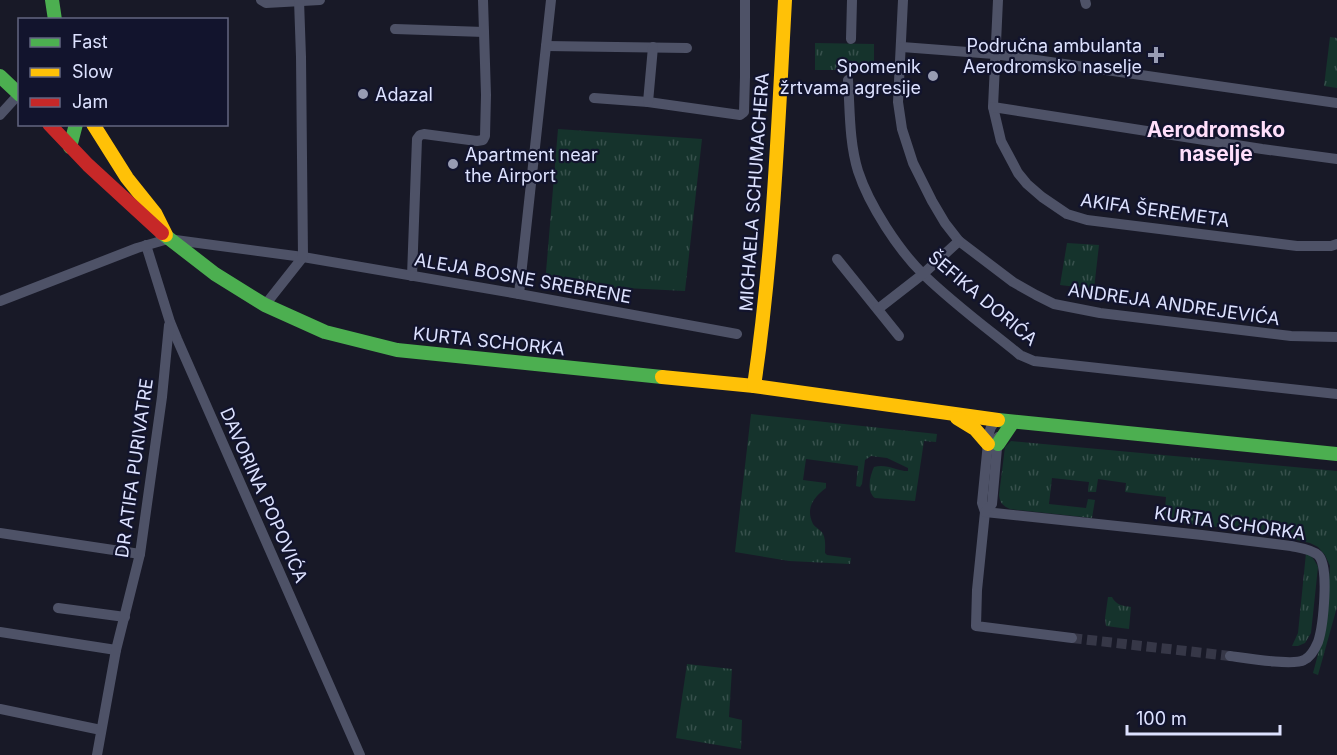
<svg xmlns="http://www.w3.org/2000/svg" width="1337" height="755" font-family="Inter,sans-serif">
<style>
.grass{fill:url(#grass-tufts)}
.lines{fill:none;stroke-linecap:round;stroke-linejoin:round}
.street-tunnel{stroke:#363747;stroke-width:10;stroke-dasharray:10 5;stroke-linecap:butt}
.street{stroke:#4e5267;stroke-width:10}
.fast{stroke:#4caf50;stroke-width:14}
.slow{stroke:#ffc107;stroke-width:14}
.jam{stroke:#c62828;stroke-width:14}
.poi-dot{fill:#989cb3;stroke:#12142d;stroke-width:2}
.labels{text-anchor:middle;dominant-baseline:central;stroke-width:4.5;stroke-linejoin:round;paint-order:stroke}
.poi-label{font-size:18px;fill:#dde2ff;stroke:#12142d;text-anchor:end}
.street-label{font-size:18px;fill:#dde2ff;stroke:#12142d}
.quarter-label{font-size:21px;font-weight:bold;fill:#ffdffb;stroke:#12142d}
</style>
<defs>
<pattern id="grass-tufts" width="24" height="20" patternUnits="userSpaceOnUse" patternTransform="scale(1.5)"><rect width="24" height="20" fill="#15332c"/><path d="M3 7l-1-3M5 7V3M7 7l1-3M15 17l-1-3M17 17v-4M19 17l1-3" fill="none" stroke="#37504c"/></pattern>
</defs>
<rect width="100%" height="100%" fill="#181927"/>
<!-- grass -->
<g class="grass">
<polygon points="1330,37 1337,38 1337,88 1324,86"/>
<polygon points="815,43 874,44 874,70 815,70"/>
<polygon points="558,129 702,139 685,291 545,284"/>
<polygon points="1067,243 1099,245 1094,289 1060,285"/>
<path d="M751,414L937,434L936,442L924,441L915,501L875,498C866,491 870,476 874,467C886,463 896,471 908,471V468L887,458L871,456L865,460L862,484L860,487L856,486L858,466L806,459L803,480L826,483V488C814,497 805,508 813,524C816,528 821,530 823,534C826,540 825,548 825,553L827,555L851,558L850,564L789,561L735,552Z"/>
<path d="M1011,441L1337,471V607L1318,675L1313,673L1326,624L1330,566L1325,555L1318,547L1310,543L1269,533L1164,521L1166,497L1125,492L1126,483L1098,479L1096,492H1088L1089,482L1052,478L1049,504L1086,508L1088,499L1095,500L1092,518L1010,509C1003,506 1000,503 999,495L1005,447Z"/>
<path d="M1306,553C1313,556 1315,561 1318,567L1311,633L1305,643L1298,646H1292L1298,633Z"/>
<path d="M1108,597H1112C1116,605 1123,606 1131,607L1129,629L1106,626L1105,618Z"/>
<polygon points="687,664 732,669 729,717 742,720 741,749 676,738"/>
</g>
<g class="lines">
<!-- street-tunnel -->
<polyline class="street-tunnel" points="1072,638 1230,656"/>
<!-- street -->
<g class="street">
<polyline points="261,0 266,3 320,0"/>
<polyline points="903,0 898,102 902,129 913,163 932,201 945,223 959,241 1013,282 1036,295 1054,304 1100,313 1291,336 1337,337"/>
<polyline points="998,0 993,107 1001,141 1018,173 1027,184 1042,197 1067,214 1087,220 1297,246 1331,246 1337,244"/>
<polyline points="1085,0 1086,4"/>
<polyline points="395,29 484,32"/>
<polyline points="851,39 852,0"/>
<polyline points="546,46 687,48"/>
<polyline points="902,47 994,54 1337,103"/>
<path d="M848,80C850,109 849,142 858,171C869,205 899,251 924,275C954,304 988,329 1020,355L1034,361L1337,394"/>
<polyline points="594,98 648,102 740,115 744,112 745,77 745,0"/>
<polyline points="648,102 653,47"/>
<polyline points="993,107 1262,149 1337,159"/>
<polyline points="0,115 19,94"/>
<polyline points="146,245 170,322 177,339 360,755"/>
<polyline points="837,259 899,336"/>
<polyline points="412,276 417,139 420,135 424,134 477,141 483,140 485,136 486,95 483,0"/>
<polyline points="519,294 551,0"/>
<polyline points="0,301 137,248 168,239 303,257 519,294 737,334"/>
<polyline points="265,305 303,257 301,57 299,0"/>
<polyline points="878,309 923,274 959,241"/>
<polyline points="996,420 991,427 989,433 982,503 985,512 977,590 976,626 1072,638"/>
<path d="M985,512L1202,535L1291,546C1300,548 1311,549 1318,555C1330,565 1323,627 1318,642C1315,649 1311,657 1304,660C1293,666 1245,658 1230,656"/>
<polyline points="985,512 992,504 998,437"/>
<polyline points="0,533 140,554"/>
<polyline points="58,608 125,617"/>
<polyline points="0,632 116,650"/>
<polyline points="0,709 101,730"/>
<polyline points="97,755 116,650 140,554 162,397 169,325"/>
</g>
<!-- fast -->
<g class="fast">
<polyline points="52,0 55,20"/>
<polyline points="0,76 20,95"/>
<polyline points="70,147 76,124"/>
<polyline points="162,233 215,274 265,305 325,332 397,350 662,377"/>
<polyline points="998,420 1337,454"/>
<polyline points="998,444 1013,422"/>
</g>
<!-- slow -->
<g class="slow">
<polyline points="93,124 127,178 155,213 166,235"/>
<polyline points="662,377 754,386 998,420"/>
<path d="M754,386C773,258 778,129 785,0"/>
<polyline points="957,418 975,429 988,444"/>
</g>
<!-- jam -->
<polyline class="jam" points="49,124 88,165 162,233"/>
</g>
<!-- markers -->
<g class="poi-dot">
<path d="M1153 46h6v6h6v6h-6v6h-6v-6h-6v-6h6z"/>
<circle cx="933" cy="76" r="6"/>
<circle cx="363" cy="94" r="6"/>
<circle cx="453" cy="164" r="6"/>
</g>
<g class="labels">
<!-- poi labels -->
<g class="poi-label">
<text x="1142" y="45">Područna ambulanta<tspan x="1142" dy="21">Aerodromsko naselje</tspan></text>
<text x="921" y="66">Spomenik<tspan x="921" dy="21">žrtvama agresije</tspan></text>
<text x="375" y="94" text-anchor="start">Adazal</text>
<text x="465" y="154" text-anchor="start">Apartment near<tspan x="465" dy="21">the Airport</tspan></text>
</g>
<!-- street labels -->
<g class="street-label">
<text transform="translate(754 192) rotate(-86)">MICHAELA SCHUMACHERA</text>
<text transform="translate(1155 210) rotate(8)">AKIFA ŠEREMETA</text>
<text transform="translate(523 278) rotate(10)">ALEJA BOSNE SREBRENE</text>
<text transform="translate(983 298) rotate(40)">ŠEFIKA DORIĆA</text>
<text transform="translate(1174 304) rotate(8)">ANDREJA ANDREJEVIĆA</text>
<text transform="translate(489 341) rotate(6)">KURTA SCHORKA</text>
<text transform="translate(134 468) rotate(-82)">DR ATIFA PURIVATRE</text>
<text transform="translate(264 495) rotate(66)">DAVORINA POPOVIĆA</text>
<text transform="translate(1230 523) rotate(8)">KURTA SCHORKA</text>
</g>
<!-- quarter labels -->
<g class="quarter-label">
<text x="1216" y="129">Aerodromsko<tspan x="1216" dy="24">naselje</tspan></text>
</g>
</g>
<!-- legend -->
<rect x="18" y="18" width="210" height="108" fill="#12142d" stroke="#636681" stroke-width="1.5"/>
<rect x="30" y="38" width="30" height="9" fill="#4caf50" stroke="#636681" stroke-width="1.5"/>
<text x="72" y="48" font-size="18" fill="#dde2ff">Fast</text>
<rect x="30" y="68" width="30" height="9" fill="#ffc107" stroke="#636681" stroke-width="1.5"/>
<text x="72" y="78" font-size="18" fill="#dde2ff">Slow</text>
<rect x="30" y="98" width="30" height="9" fill="#c62828" stroke="#636681" stroke-width="1.5"/>
<text x="72" y="108" font-size="18" fill="#dde2ff">Jam</text>
<!-- scale -->
<path d="M1127 725v9h153v-9" fill="none" stroke="#dde2ff" stroke-width="3"/>
<text x="1136" y="725" font-size="18" fill="#dde2ff" stroke="#12142d" stroke-width="4.5" paint-order="stroke">100 m</text>
</svg>
